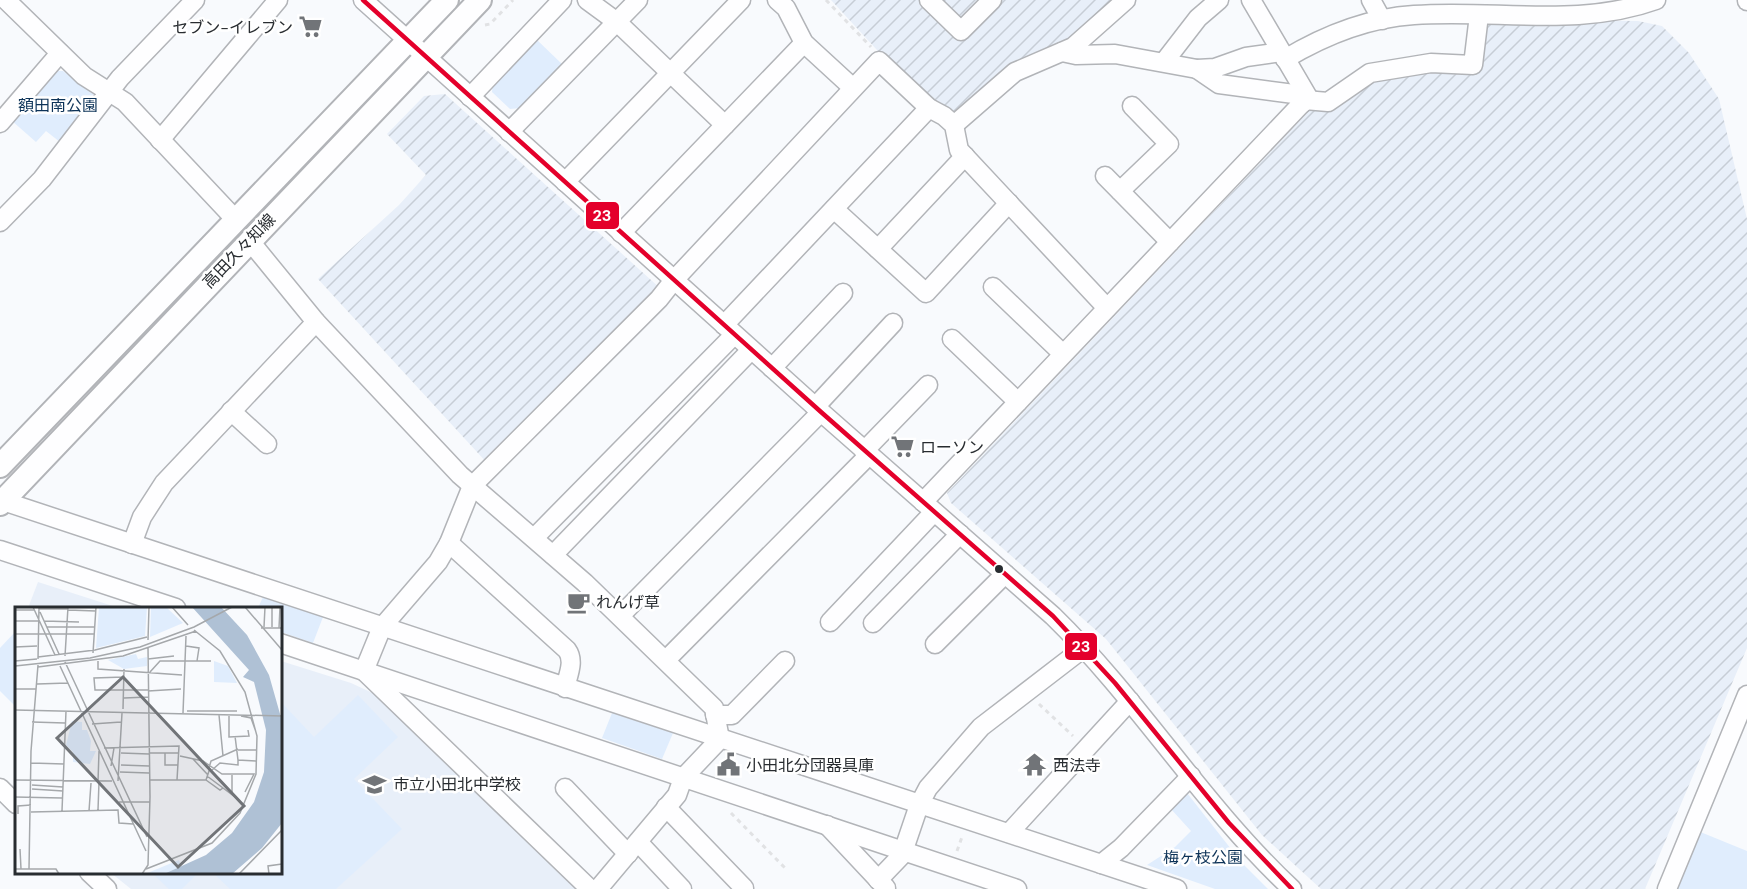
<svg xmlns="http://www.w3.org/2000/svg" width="1747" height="889" font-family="'DM Sans','Noto Sans JP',sans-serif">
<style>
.built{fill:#e8eff9}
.industrial{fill:url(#industrial-furrows)}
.green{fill:#e0edfd}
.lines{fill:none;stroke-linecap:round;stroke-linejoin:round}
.minor-casing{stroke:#b2b4b8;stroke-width:21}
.major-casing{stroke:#b2b4b8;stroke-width:26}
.path{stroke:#e1e2e4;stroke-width:3;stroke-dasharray:4.5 4.5;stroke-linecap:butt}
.minor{stroke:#fefeff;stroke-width:18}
.major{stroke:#fefeff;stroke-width:22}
.bus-1-casing{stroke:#fff;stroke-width:9}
.bus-1{stroke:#e4002b;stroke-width:4.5}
.bus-dot{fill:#282c30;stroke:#fff;stroke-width:2}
.labels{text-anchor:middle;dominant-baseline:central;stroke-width:5;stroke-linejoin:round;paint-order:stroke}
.poi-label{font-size:16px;fill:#282c30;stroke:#fff;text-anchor:start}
.park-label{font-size:16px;fill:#0d3358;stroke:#fff}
.street-label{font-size:16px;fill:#282c30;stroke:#fff}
.inset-road{fill:none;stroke:#a5a8ab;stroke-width:1.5}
.view{fill:#717478;fill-opacity:0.15;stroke:#717478;stroke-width:3}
.inset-edge{fill:none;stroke:#282c30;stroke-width:3}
.line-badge{stroke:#fff;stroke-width:2}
.badge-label{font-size:16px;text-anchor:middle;font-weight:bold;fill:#fff}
</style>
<defs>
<pattern id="industrial-furrows" width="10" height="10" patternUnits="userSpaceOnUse" patternTransform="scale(1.5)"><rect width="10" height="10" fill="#e8eff9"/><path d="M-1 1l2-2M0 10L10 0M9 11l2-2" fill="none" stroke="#c7cdd6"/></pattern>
</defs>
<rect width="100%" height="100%" fill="#f8fafd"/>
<!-- built -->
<g class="built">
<polygon points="38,582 119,608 28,608"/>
<polygon points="281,661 351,683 379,696 579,889 131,889 111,873 280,872"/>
</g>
<!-- industrial -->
<g class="industrial">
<polygon points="831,0 1117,0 1069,42 957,113 949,113 925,97 888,62"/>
<polygon points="1488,20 1638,21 1662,26 1689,53 1719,99 1747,219 1747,648 1645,889 1321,889 1262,835 1106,639 951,503 947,493 1314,106 1366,80 1436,71 1480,70"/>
<polygon points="445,94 661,289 488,464 318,279 399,205 426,175 387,134 424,96"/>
</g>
<!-- green -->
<g class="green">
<polygon points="535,38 563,65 521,108 510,109 492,92 493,82"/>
<polygon points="54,71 63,71 94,95 93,102 60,142 46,131 36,142 11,120"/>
<polygon points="263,597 323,617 313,643 281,632 280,608 258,608"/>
<polygon points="16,631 16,707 0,691 0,648"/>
<polygon points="358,695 398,737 354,779 402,829 336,889 230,889 213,873 280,872 281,702 314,737"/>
<polygon points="612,713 673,733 662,759 602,738"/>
<polygon points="1187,793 1242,863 1268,889 1215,889 1147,865 1175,847 1191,831 1171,809"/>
<polygon points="1698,831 1747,851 1747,889 1675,889"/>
<polygon points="152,873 198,873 182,889 169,889"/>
</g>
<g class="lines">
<defs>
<g id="minor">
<polyline points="6,0 84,76 125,102 236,220"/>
<path d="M363,0L821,412L1053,616C1140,701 1203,806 1292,889"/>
<polyline points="587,0 617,22 725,125"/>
<polyline points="777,0 786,8 804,43 853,88"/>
<polyline points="929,0 961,31 992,0"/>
<polyline points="1371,0 1382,20"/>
<polyline points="1747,0 1747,1"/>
<polyline points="1062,52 1076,55 1115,54 1197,69 1215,68 1246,57 1281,52"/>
<path d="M1285,59C1325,35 1367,18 1414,15C1494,9 1579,28 1656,0"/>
<polyline points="1164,62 1198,18 1219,0"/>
<polyline points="1197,69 1219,84 1294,94 1303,103"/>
<polyline points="470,97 562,0"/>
<polyline points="1305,100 1328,102 1370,73 1431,63 1473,65 1479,15"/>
<polyline points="0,123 60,53"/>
<polyline points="954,125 1015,72 1073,47 1126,0"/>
<polyline points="509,132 638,0"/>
<polyline points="160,140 278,0"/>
<polyline points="1105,176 1170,242"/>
<polyline points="565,182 741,0"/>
<polyline points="1120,191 1169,144 1132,106"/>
<polyline points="834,209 926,293 1009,203"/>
<polyline points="0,222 42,179 120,78 195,0"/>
<polyline points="621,233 804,43"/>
<polyline points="249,240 316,322 460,475 585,583 714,708 720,739 683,778 677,795 598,889"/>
<polyline points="878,249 965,156"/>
<polyline points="993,287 1063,354"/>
<polyline points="724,325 929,108"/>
<polyline points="952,339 1018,402"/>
<polyline points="772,368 843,293"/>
<polyline points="815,407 893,323"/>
<polyline points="231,411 267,444"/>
<polyline points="864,451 928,385"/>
<polyline points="0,500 1177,889"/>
<polyline points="923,502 1308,97 1251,0"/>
<polyline points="534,538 734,335"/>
<path d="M449,543L567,650C575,661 568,675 565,688"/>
<polyline points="132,544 142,517 164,483 316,322"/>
<polyline points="0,550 176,608"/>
<polyline points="553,555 751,350"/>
<polyline points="620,616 821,412"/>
<polyline points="830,622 934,512"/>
<polyline points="873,623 960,534"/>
<polyline points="280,643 1017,889"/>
<polyline points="935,644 1005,574"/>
<polyline points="666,660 869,455"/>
<polyline points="715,715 732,715 785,661"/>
<polyline points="0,788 16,804"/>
<polyline points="565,788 628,854"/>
<polyline points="666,807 744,888"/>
<polyline points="827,825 886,888"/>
<polyline points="1009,833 1130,701"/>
<polyline points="638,842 682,889"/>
<polyline points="1101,864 1121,848 1191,776"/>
<polyline points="89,872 107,889"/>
<polyline points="878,880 902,855 919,805 928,788 981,727 1085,647"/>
<polyline points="590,889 364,671 382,627 438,562 449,543 472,486 659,299 674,280 879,61 929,108 944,116 954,125 959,150 1107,308"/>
<polyline points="1667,889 1747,695"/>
</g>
<g id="major">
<polyline points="0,466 447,0"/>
<polyline points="0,504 480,0"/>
</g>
</defs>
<!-- minor casing -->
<use href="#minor" class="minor-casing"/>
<!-- major casing -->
<use href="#major" class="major-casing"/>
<!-- path -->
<g class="path">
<polyline points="826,0 871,47"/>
<polyline points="485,25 490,24 513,0"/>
<polyline points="1039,704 1073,736"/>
<polyline points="731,813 787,870"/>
<polyline points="957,851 962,837"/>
</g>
<!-- minor -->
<use href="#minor" class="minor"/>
<!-- major -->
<use href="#major" class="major"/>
<defs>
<polyline id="bus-1" points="363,0 821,412 1053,616 1115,683 1229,823 1292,889"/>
</defs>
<!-- bus-1 casing -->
<use href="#bus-1" class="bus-1-casing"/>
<!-- bus-1 -->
<use href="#bus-1" class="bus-1"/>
</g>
<!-- icons -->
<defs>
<symbol id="supermarket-bare" viewBox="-9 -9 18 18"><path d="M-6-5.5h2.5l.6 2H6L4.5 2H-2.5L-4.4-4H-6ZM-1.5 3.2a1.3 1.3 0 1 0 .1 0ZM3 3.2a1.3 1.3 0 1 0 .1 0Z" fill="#717478" stroke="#fff" stroke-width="2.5" paint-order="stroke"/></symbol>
<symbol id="cafe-bare" viewBox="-9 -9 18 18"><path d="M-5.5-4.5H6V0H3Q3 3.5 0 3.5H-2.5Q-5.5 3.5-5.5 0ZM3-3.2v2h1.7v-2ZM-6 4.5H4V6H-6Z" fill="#717478" stroke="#fff" stroke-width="2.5" paint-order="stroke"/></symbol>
<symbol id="civic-bare" viewBox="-9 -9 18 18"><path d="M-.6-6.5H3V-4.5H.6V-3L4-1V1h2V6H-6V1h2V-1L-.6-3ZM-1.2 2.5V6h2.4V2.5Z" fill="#717478" stroke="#fff" stroke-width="2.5" paint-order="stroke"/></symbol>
<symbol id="temple-bare" viewBox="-9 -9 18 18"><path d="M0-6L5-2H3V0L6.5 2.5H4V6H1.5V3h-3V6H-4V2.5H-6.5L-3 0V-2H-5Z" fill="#717478" stroke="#fff" stroke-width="2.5" paint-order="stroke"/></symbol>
<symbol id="school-bare" viewBox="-9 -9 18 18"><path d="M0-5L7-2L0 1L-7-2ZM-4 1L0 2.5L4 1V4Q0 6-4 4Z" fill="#717478" stroke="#fff" stroke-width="2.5" paint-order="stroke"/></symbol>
</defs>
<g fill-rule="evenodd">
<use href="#supermarket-bare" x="294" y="10" width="33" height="33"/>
<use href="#supermarket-bare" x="886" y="430" width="33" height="33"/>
<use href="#cafe-bare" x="562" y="586" width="33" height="33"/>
<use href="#civic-bare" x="712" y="748" width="33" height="33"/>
<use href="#temple-bare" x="1018" y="748" width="33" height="33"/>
<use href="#school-bare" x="358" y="768" width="33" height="33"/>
</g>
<!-- markers -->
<circle class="bus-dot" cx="999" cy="569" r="5"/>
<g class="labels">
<!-- poi labels -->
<g class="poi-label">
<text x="293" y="27" text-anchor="end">セブン-イレブン</text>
<text x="920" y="447">ローソン</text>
<text x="596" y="602">れんげ草</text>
<text x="746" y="765">小田北分団器具庫</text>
<text x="1053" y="765">西法寺</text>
<text x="393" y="784">市立小田北中学校</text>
</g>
<!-- park labels -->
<g class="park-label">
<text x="58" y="105">額田南公園</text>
<text x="1203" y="857">梅ヶ枝公園</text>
</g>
<!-- street labels -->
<g class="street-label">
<text transform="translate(239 251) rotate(-46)">高田久々知線</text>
</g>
</g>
<!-- overview -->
<g transform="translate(15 607)">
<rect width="267" height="267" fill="#f8fafd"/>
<path d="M84,0H132L130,29L81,41ZM136,0H151L168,16L135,30Z" fill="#e0edfd"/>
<path d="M121,47L123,52L132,50V59L109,62L93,53ZM199,54L213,59L222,76L199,75ZM57,114L67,115V123H72L76,134L75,144H81L75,157L58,155V145L51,138ZM164,253L166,259L150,267H130Z" fill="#e0edfd"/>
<path d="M177,0H206L232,28L254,68L267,114V216L247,241L217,267H149L191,248L217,226L239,195L249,165L251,123L239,75L228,70L234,63Z" fill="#afc1d5"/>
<path class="inset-road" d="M18,0L40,48M157,0L173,18M230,0L267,43M24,2H53M0,3H20M53,3L81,4M25,5L44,47M0,14H23M29,14L64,15M32,20H80M249,20L250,0M257,20V0M246,21H267M264,21L265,0M0,27H79M133,33L134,0M171,39L184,41L182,54M0,40L22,39M78,46L81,0M50,49L53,0M23,50L80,43L132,30M23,52L24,0M133,52L159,49M0,54L22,52M83,54V62L167,68M50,55L132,230M0,59L75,51L125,40L179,20L217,0M45,59L131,244M23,60L108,49L181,24M135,65L145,54H196M109,70L79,71L80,83H133M22,77L53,76M0,82H21M133,84L166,82M109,91L133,90M108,102L109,62M0,103L267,109M172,104H222M168,106L171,29M204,108L208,149M214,109V130L234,129L233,123M226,109L236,111L241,125M17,115L50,116M77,117L106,115M220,129L223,153L241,154M89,141L164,139L162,173M223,143H242M106,146L134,147M134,146H164M150,146V158H163M165,149L188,154L207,167H239L230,185M178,152L193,168M16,156L49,157M106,158L134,159M96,159L99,141M194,161L196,154L223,142M197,163L205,156L223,158V153M105,165L134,166M192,169L224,193M0,173L97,174M135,173H191L195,161M191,173L205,183L208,181M103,174L107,106M83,175L84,144M17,178L48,180M17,182L48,184M217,187V168M0,190L47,191M104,195H135M83,203L84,175M47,204L51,104M74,204L76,176M16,205L103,203L104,216L118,217M3,207V199L16,198M5,242L6,262M0,262H41L44,267M14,262L16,144L23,58M131,262L197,236L225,206L241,167L242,129L230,85L205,44L179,23M127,267L133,258L135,190L133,40M224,267L267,223M254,267L253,259L267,257"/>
<path class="view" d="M108,70L229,199L163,260L42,131Z"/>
<rect width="267" height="267" class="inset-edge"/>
</g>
<g class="line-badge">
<rect x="585" y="201" width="35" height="29" rx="6" fill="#e4002b"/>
<rect x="1064" y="632" width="34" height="29" rx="6" fill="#e4002b"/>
</g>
<g class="badge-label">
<text x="602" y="221">23</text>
<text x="1081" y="652">23</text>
</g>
</svg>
